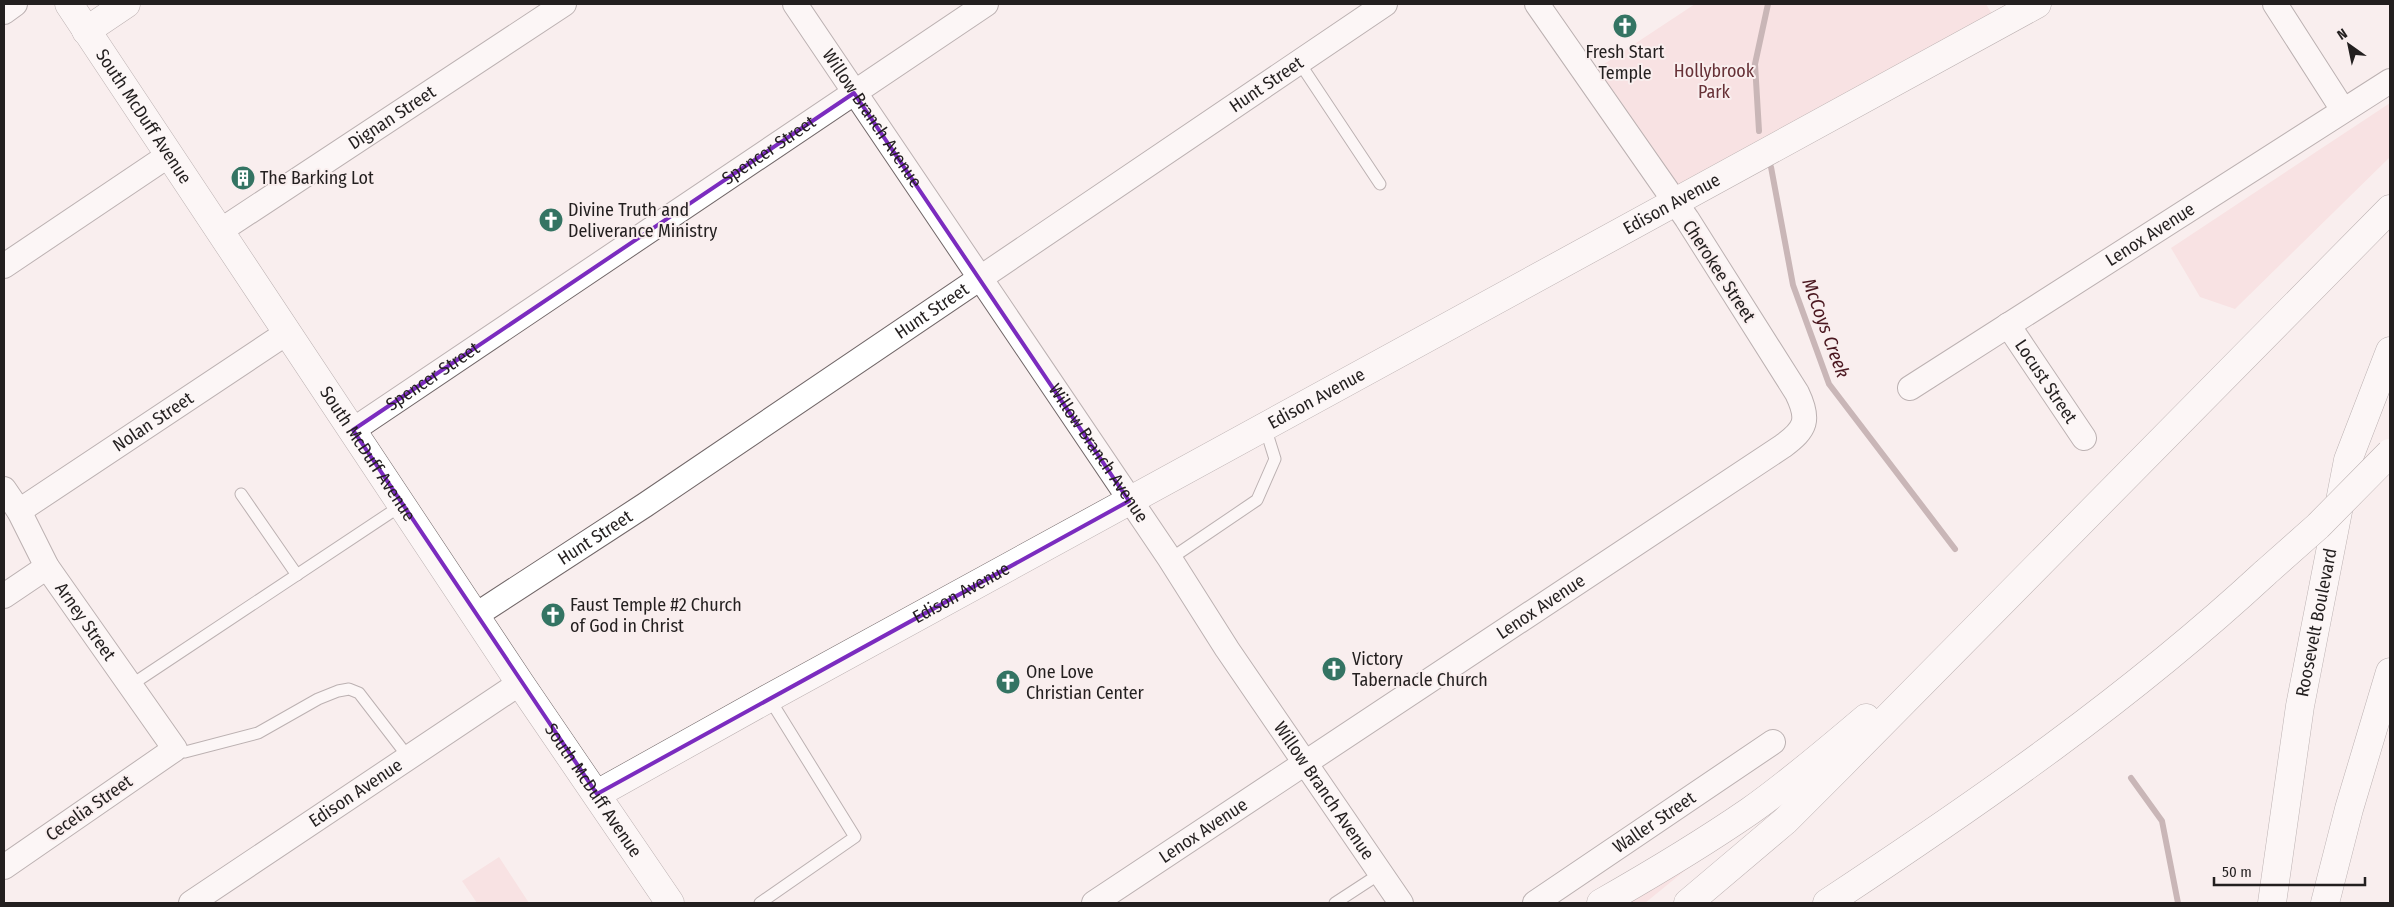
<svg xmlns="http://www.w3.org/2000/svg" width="2394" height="907" font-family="'Fira Sans Condensed',sans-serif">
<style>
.green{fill:#f6d3d4}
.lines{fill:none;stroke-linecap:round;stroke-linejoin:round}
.stream{stroke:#8f7274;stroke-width:6}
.service-casing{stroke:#716768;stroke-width:13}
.minor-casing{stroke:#716768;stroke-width:26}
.tertiary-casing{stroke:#716768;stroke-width:29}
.secondary-casing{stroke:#716768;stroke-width:29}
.motorway-casing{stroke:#716768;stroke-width:29}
.service{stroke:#fff;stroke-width:11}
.minor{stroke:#fff;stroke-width:24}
.tertiary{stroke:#fff;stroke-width:28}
.secondary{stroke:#fff;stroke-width:28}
.motorway{stroke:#fff;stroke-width:28}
.motorway-bridge-casing{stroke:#716768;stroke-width:29;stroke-linecap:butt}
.motorway-bridge{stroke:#fff;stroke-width:28}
.marked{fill:none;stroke:#7b2cbf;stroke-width:4;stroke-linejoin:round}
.labels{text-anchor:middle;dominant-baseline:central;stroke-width:4;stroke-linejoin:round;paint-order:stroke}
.poi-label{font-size:18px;fill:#231f1f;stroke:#f9eeee;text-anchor:start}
.park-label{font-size:18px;fill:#673137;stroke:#f9eeee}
.street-label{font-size:18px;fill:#231f1f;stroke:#f9eeee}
.water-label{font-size:19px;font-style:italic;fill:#4b1820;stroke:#f9eeee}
</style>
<rect width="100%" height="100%" fill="#f9eeee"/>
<!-- green -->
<g class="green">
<polygon points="1695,4 1986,4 1992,14 1672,189 1592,72"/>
<polygon points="2390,103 2390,157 2235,309 2200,297 2171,248"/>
<polygon points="1720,842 1645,903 1618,903"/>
<polygon points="499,857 529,903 477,903 462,881"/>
</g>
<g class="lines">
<!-- stream -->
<g class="stream">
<polyline points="1759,131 1755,64 1768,4"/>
<polyline points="1771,167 1793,285 1829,384 1955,549"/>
<polyline points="2131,778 2162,821 2178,903"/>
</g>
<defs>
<g id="service">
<polyline points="1299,62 1380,184"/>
<polyline points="241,494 297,575"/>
<polyline points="1170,559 1257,500 1275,459 1265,427"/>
<polyline points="131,685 402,505"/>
<polyline points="175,749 185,752 258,733 318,699 338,691 349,689 359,693 409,758"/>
<polyline points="760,903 855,837 769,698"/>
<polyline points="1335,903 1381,873"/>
</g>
<g id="minor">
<path id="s1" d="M795,4L1170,559L1227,649L1401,903"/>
<polyline points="2275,4 2343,110"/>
<polyline points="4,12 15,4"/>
<path id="s2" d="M220,231L564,4"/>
<polyline points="4,266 169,155"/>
<path id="s3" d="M2008,325L2084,438"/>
<path id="s4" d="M1910,388L2390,81"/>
<path id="s5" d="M353,430L986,4"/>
<path id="s6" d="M4,489L19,511L47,567L175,749L4,867"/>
<path id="s7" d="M19,511L288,332"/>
<polyline points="4,596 47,567"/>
<path id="s8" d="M476,615L645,505L1385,4"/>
<path id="s9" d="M191,903L520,683"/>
<path id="s10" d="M1094,903L1783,446C1806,429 1810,420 1797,393L1687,219L1537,4"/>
<path id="s11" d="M1535,903L1773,742"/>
</g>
<polyline id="tertiary" points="86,31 126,4"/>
<g id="secondary">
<path id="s12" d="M69,4L520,683L670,903"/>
<path id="s13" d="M597,794L769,698L2037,4"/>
</g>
<g id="motorway">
<path d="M1601,903C1652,874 1702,844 1750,811C1791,782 1828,750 1866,718"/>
<polyline points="1688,903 1785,821 1840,766 2390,209"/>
<path d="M1827,903C1980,802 2130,698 2265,573"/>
<path id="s14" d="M2272,903L2300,706L2348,460L2390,351"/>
<polyline points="2325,903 2349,809 2390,672"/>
</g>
</defs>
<!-- service casing -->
<use href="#service" class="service-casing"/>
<!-- minor casing -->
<use href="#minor" class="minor-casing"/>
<!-- tertiary casing -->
<use href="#tertiary" class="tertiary-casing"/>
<!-- secondary casing -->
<use href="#secondary" class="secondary-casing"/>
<!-- motorway casing -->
<use href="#motorway" class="motorway-casing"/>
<!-- service -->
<use href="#service" class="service"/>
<!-- minor -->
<use href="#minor" class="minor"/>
<!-- tertiary -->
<use href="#tertiary" class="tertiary"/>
<!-- secondary -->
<use href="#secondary" class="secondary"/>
<!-- motorway -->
<use href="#motorway" class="motorway"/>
<defs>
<polyline id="motorway-bridge" points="2265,573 2318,526 2390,453"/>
</defs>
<!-- motorway-bridge casing -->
<use href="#motorway-bridge" class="motorway-bridge-casing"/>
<!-- motorway-bridge -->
<use href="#motorway-bridge" class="motorway-bridge"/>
</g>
<!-- marked area -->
<path d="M0 0H2394V907H0ZM854,93L1129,501L597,794L353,430Z" fill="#f9eeee" fill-opacity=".55" fill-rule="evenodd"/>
<path class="marked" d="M854,93L1129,501L597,794L353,430Z"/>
<!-- icons -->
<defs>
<symbol id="church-disc" viewBox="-11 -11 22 22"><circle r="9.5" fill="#347463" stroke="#f9eeee"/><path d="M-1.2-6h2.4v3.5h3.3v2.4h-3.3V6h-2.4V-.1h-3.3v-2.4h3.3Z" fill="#fff"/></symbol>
<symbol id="building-disc" viewBox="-11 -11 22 22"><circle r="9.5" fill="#347463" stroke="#f9eeee"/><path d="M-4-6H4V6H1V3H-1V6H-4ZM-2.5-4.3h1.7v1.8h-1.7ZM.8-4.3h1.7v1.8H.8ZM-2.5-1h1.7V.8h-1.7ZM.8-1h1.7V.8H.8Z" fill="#fff"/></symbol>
</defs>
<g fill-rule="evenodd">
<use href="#church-disc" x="1611" y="12" width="28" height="28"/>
<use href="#building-disc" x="229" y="164" width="28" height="28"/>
<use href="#church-disc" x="537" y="206" width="28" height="28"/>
<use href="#church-disc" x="539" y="601" width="28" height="28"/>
<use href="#church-disc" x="1320" y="655" width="28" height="28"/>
<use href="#church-disc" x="994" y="668" width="28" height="28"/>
</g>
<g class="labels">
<!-- poi labels -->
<g class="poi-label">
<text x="1625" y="52" text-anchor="middle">Fresh Start<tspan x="1625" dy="21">Temple</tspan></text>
<text x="260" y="178">The Barking Lot</text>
<text x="568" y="210">Divine Truth and<tspan x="568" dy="21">Deliverance Ministry</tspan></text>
<text x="570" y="605">Faust Temple #2 Church<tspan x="570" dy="21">of God in Christ</tspan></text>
<text x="1352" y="659">Victory<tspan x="1352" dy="21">Tabernacle Church</tspan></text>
<text x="1026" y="672">One Love<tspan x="1026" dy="21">Christian Center</tspan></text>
</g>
<!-- park labels -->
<g class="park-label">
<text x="1714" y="71">Hollybrook<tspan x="1714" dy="21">Park</tspan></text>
</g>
<!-- street labels -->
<g class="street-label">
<text stroke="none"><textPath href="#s8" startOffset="952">Hunt Street</textPath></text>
<text stroke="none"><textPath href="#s12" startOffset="135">South McDuff Avenue</textPath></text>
<text stroke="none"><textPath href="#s2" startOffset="206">Dignan Street</textPath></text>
<text stroke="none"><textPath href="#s1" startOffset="138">Willow Branch Avenue</textPath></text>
<text stroke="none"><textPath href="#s5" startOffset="501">Spencer Street</textPath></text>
<text stroke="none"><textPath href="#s13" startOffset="1226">Edison Avenue</textPath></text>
<text stroke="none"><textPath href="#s4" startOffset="285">Lenox Avenue</textPath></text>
<text transform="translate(1719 271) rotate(57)">Cherokee Street</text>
<text stroke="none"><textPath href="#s8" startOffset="548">Hunt Street</textPath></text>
<text stroke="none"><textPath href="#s5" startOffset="96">Spencer Street</textPath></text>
<text stroke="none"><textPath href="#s3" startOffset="68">Locust Street</textPath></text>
<text stroke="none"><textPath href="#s13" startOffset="821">Edison Avenue</textPath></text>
<text stroke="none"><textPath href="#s7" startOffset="161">Nolan Street</textPath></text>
<text stroke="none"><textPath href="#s1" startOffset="542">Willow Branch Avenue</textPath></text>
<text stroke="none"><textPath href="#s12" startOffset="540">South McDuff Avenue</textPath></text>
<text stroke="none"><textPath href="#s8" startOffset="142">Hunt Street</textPath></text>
<text stroke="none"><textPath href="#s13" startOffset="416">Edison Avenue</textPath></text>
<text stroke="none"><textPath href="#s10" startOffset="536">Lenox Avenue</textPath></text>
<text stroke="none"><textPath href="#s6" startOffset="156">Arney Street</textPath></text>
<text stroke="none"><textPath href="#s14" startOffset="284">Roosevelt Boulevard</textPath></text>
<text stroke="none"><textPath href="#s1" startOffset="948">Willow Branch Avenue</textPath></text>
<text stroke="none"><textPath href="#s12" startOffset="945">South McDuff Avenue</textPath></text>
<text stroke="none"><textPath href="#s9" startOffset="198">Edison Avenue</textPath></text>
<text transform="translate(89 808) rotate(-35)">Cecelia Street</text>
<text stroke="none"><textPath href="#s11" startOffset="144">Waller Street</textPath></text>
<text stroke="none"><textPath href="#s10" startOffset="131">Lenox Avenue</textPath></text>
</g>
<!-- water labels -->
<g class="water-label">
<text transform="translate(1826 328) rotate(70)">McCoys Creek</text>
</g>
</g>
<!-- border -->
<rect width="2394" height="907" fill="none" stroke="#231f1f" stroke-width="10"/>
<!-- north arrow -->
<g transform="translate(2349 45) rotate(327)" stroke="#f9eeee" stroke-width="4" paint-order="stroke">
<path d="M0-4L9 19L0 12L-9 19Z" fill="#231f1f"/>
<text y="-8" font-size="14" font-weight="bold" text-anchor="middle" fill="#231f1f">N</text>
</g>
<!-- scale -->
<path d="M2214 877v8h151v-8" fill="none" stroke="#231f1f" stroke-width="2.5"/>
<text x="2222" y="877" font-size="15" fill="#231f1f" stroke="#f9eeee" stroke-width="4" paint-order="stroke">50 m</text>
</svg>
